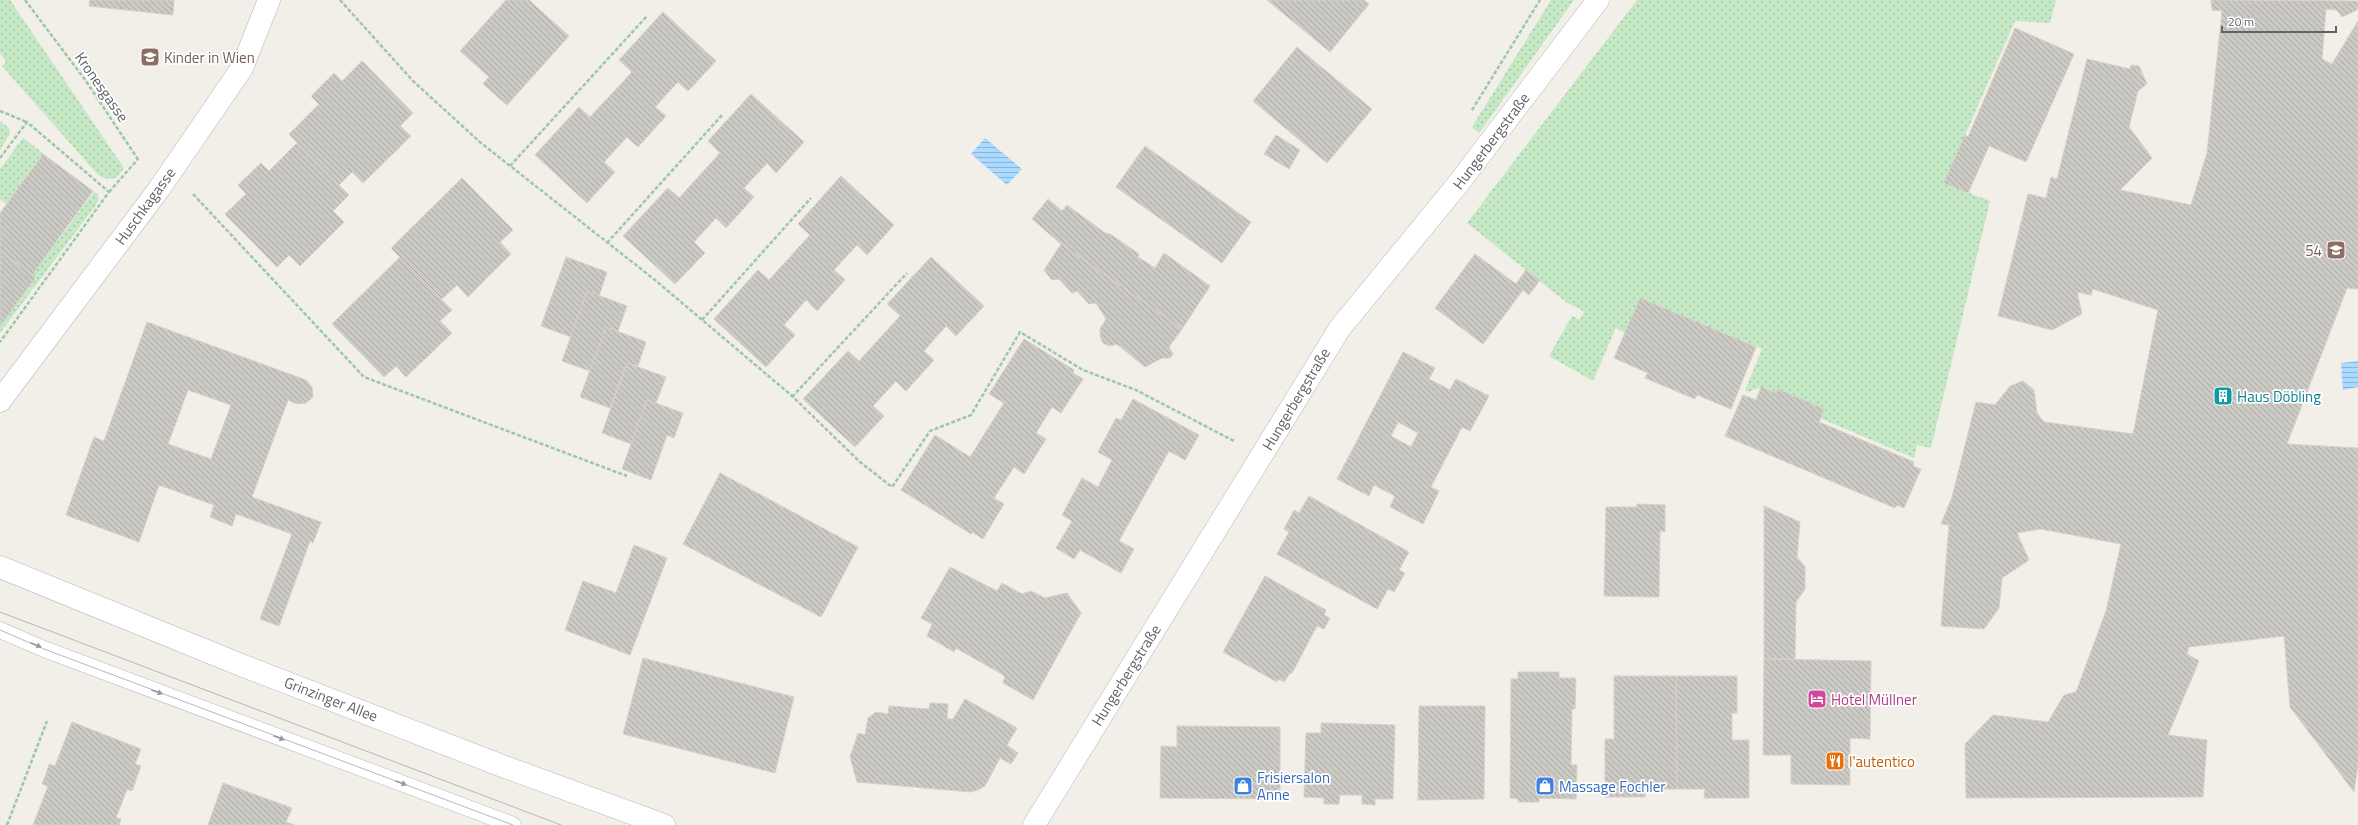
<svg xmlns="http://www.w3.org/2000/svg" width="2358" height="825" font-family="'Titillium Web',sans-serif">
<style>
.grass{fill:url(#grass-dots)}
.water{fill:url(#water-rules)}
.building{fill:url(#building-back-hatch);stroke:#d6d1c6;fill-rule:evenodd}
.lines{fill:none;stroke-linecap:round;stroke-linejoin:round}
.service-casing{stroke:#b5b8bc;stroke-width:17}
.minor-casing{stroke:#b5b8bc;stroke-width:23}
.tertiary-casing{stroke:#b5b8bc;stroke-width:23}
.path{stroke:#9cc7a9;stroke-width:2.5;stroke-dasharray:4 2;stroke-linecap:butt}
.service{stroke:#fff;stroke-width:16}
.minor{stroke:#fff;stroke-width:22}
.tertiary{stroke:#fff;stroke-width:22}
.tram{stroke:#b6b7b8;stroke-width:1}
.oneway{fill:#979a9d}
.labels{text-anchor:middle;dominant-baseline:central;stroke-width:3.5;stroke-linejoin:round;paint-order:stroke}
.education-label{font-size:15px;fill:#785e54;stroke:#fff;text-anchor:start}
.street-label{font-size:15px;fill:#5f6368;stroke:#fff}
.culture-label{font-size:15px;fill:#0d838f;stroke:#fff;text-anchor:start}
.hotel-label{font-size:15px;fill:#b23c85;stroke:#fff;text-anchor:start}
.food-label{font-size:15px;fill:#c56008;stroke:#fff;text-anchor:start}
.shop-label{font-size:15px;fill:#366cbe;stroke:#fff;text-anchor:start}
</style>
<defs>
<pattern id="grass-dots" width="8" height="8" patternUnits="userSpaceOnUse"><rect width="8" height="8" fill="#c5e8c5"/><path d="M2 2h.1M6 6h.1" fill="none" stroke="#a3c0a4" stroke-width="1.8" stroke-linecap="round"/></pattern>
<pattern id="water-rules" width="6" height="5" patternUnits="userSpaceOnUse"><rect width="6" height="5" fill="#aadaff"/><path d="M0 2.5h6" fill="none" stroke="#8eb4d2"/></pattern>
<pattern id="building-back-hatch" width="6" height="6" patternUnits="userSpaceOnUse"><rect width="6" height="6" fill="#cccac5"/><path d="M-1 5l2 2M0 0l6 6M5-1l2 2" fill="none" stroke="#a9a8a4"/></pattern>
</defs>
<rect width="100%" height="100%" fill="#f1efe8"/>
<!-- grass -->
<g class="grass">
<polygon points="0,0 10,0 124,168 116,178 108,179 99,176 2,66 6,62 0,53"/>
<polygon points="1551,0 1574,0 1479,133 1472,127"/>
<polygon points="1637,0 2056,0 2050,23 2015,21 1944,183 1990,201 1931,448 1917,445 1914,458 1820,418 1778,390 1776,393 1761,387 1748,392 1745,390 1762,349 1640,298 1625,333 1616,328 1593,381 1549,356 1572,316 1579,320 1585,312 1566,302 1467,223"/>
<polygon points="0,121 9,128 10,134 0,150"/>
<polygon points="23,138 43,153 6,204 0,199 0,169"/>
<polygon points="94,192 97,193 99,199 95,206 0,333 0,326 37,277 33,274"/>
</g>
<!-- water -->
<g class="water">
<polygon points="985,138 1022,169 1007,185 971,154"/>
<polygon points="2358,361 2358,387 2343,390 2341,363"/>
</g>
<!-- building -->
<g class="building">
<polygon points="90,0 174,0 173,15 89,6"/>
<polygon points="506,0 529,0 569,36 507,105 483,84 489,77 460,51"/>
<polygon points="1267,0 1364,0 1369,4 1330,52"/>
<polygon points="2211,0 2358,1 2357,10 2342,17 2337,10 2326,9 2322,59 2332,64 2358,21 2358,289 2347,288 2287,444 2358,448 2358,765 2354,792 2290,707 2284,636 2189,647 2187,654 2199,661 2168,735 2207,740 2203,797 1966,798 1965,744 1993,715 2048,722 2064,695 2076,692 2106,611 2121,544 2041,529 2017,533 2029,560 2002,578 1999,608 1984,629 1941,626 1949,525 1941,524 1952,497 1976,402 1995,405 2010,386 2023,381 2034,390 2037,413 2044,422 2133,434 2158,310 2093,289 2091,295 2077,292 2082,314 2052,330 1998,316 2028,194 2046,198 2051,177 2057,179 2087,59 2130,69 2131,65 2139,66 2147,84 2138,91 2129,127 2152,158 2120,190 2191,205 2207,153 2222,11 2212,10"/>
<polygon points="663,12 716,61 688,91 678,82 655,107 666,116 638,147 627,137 604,162 615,172 587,203 535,155 579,107 590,117 632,72 619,60"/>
<polygon points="2015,28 2074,54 2026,162 1989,146 1968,193 1944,183 1965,135 1968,137"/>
<polygon points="1297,47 1372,109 1327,163 1253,101"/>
<polygon points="362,61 413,113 400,126 411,136 363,183 352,172 339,185 289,134 319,104 311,96 334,73 342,81"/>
<polygon points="751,94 804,142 776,173 767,163 744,188 754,197 726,228 716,218 694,242 705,253 675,284 623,236 668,188 679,198 720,153 708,141"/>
<polygon points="1276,135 1300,150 1289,169 1264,154"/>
<polygon points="297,143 349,195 333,211 344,222 300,266 289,255 277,267 225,214 246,194 238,185 261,163 269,171"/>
<polygon points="1145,146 1251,222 1222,263 1116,187"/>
<polygon points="43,154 93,191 32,275 0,251 0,213"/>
<polygon points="841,176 894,225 867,255 857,245 834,270 845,280 817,311 806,300 784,325 795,335 766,367 714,319 758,270 769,280 810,235 798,224"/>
<polygon points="462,178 513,230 500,242 511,254 468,297 457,285 442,299 391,248"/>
<polygon points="1048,199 1062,211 1067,205 1105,233 1110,234 1139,254 1138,257 1155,268 1164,253 1210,286 1182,329 1061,244 1032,219"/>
<polygon points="1061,244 1182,329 1169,347 1173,354 1170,358 1162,358 1145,367 1117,344 1110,346 1103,343 1100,336 1100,329 1106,319 1096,303 1089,304 1077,291 1072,293 1059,279 1052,280 1044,270"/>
<polygon points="0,251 36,277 0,326"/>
<polygon points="1475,254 1516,284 1526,270 1540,280 1529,295 1523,290 1483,344 1435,308"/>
<polygon points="400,257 452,310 440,321 452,333 406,377 396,366 384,377 332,324"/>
<polygon points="566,257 607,272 599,296 587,291 571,337 541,326"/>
<polygon points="931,257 984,306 956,336 946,326 924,351 934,360 906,391 896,381 873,406 884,416 855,447 803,399 848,351 859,361 900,316 887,304"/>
<polygon points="587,291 627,306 618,331 606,327 590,371 562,361"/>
<polygon points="1640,298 1756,347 1731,409 1697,395 1695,399 1645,378 1648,373 1614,358"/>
<path d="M147,322L306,380L312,387L313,397L306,403L297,404L288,400L252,497L321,522L313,543L310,541L279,626L260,619L292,534L236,514L232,526L210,517L214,505L159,485L139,542L66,515L94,437L104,441ZM188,390L231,405L211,459L168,444Z"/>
<polygon points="606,327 646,342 638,366 627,363 610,408 580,397"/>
<polygon points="1024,339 1074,370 1073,373 1083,379 1061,413 1052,407 1036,433 1046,439 1024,474 1014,467 994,498 1004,504 983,539 972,532 971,534 901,490 935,435 970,457 1004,403 989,394"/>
<path d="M1403,352L1435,368L1429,379L1450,390L1456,379L1489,396L1470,431L1462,427L1431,487L1439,491L1423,524L1390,507L1395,496L1374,485L1369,496L1337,479ZM1398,422L1418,433L1411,447L1391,436Z"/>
<polygon points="627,363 666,377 656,403 647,400 631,444 602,433"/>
<polygon points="1761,387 1776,393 1778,389 1824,409 1819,422 1914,462 1913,466 1921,469 1904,508 1897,505 1895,508 1725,436 1743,395 1756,400"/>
<polygon points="1133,399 1199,435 1185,460 1169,451 1119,541 1134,549 1121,573 1080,550 1074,559 1056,548 1072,521 1062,515 1082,478 1098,487 1112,460 1098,452 1116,418 1121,420"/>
<polygon points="647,400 683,413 674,438 667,435 651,480 622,469"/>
<polygon points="720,473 858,547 821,617 683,544"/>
<polygon points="1309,496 1409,552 1399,570 1405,573 1394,592 1388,589 1377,609 1277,554 1289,532 1284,529 1294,510 1299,513"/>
<polygon points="1637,504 1665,505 1665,532 1660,531 1659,597 1604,596 1606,507 1637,507"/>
<polygon points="1764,506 1800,522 1797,557 1805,567 1805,589 1796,602 1795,659 1764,659"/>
<polygon points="634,545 667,558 630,655 565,630 583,581 616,593"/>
<polygon points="950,567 997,591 1002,583 1022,594 1031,591 1045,598 1067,593 1081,613 1033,700 1003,683 1005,676 956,648 954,652 927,636 932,624 921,618"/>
<polygon points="1265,576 1326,610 1324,615 1330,618 1324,629 1317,626 1292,673 1290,673 1284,682 1279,679 1277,682 1223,652"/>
<polygon points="643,658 794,697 775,773 623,734"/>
<polygon points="1764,659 1871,661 1870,739 1850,738 1850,785 1791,784 1791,755 1763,755"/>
<polygon points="1518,672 1559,672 1559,678 1576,678 1575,709 1572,709 1571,765 1577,765 1576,799 1539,798 1539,802 1518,802 1518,799 1510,798 1511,679 1518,679"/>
<polygon points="1614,676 1676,676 1677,789 1646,789 1645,797 1605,797 1605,739 1614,739"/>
<polygon points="1676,676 1737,676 1737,713 1732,713 1732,740 1749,740 1749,798 1704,798 1705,789 1677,789"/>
<polygon points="965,699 1017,728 1007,745 1018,753 1011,764 1000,758 985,786 978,790 970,792 857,782 850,757 858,733 865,735 868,718 876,712 888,714 889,706 929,709 930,703 948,704 947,719 953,719"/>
<polygon points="1419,706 1485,706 1484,799 1418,800"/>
<polygon points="72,722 141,749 135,764 141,766 132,791 127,789 116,818 121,819 119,825 33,825 48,786 42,784 46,774 49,764 55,766"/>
<polygon points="1321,723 1395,725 1393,799 1375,799 1375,805 1362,804 1362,795 1340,795 1339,804 1324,804 1324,798 1304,797 1306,733 1321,733"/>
<polygon points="1177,726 1280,727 1280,799 1160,798 1161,746 1177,747"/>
<polygon points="223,783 292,808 286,822 295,825 208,825"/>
</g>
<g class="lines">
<defs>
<polyline id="service" points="0,630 44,649 513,825"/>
<g id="minor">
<polyline points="0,401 159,189 242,68 269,0"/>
<polyline points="1034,825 1340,328 1458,184 1598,0"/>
</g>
<polyline id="tertiary" points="0,567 241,665 505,767 664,825"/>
</defs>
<!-- service casing -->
<use href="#service" class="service-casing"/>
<!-- minor casing -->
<use href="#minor" class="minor-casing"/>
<!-- tertiary casing -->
<use href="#tertiary" class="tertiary-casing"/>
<!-- path -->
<g class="path">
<polyline points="25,0 86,81 139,161"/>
<polyline points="340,0 413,81 481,143 655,280 791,395 860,462 892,487 930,431 971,415 1020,332 1083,370 1136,390 1234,441"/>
<polyline points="1472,110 1540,0"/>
<polyline points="0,111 27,122"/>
<polyline points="0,158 27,122 109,192 0,342"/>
<polyline points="510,166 647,16"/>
<polyline points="109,192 138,159"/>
<polyline points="193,194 364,377 627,476"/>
<polyline points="607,243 723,114"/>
<polyline points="702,320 811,198"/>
<polyline points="792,397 907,273"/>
<polyline points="7,825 47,721"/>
</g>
<!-- service -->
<use href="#service" class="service"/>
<!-- minor -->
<use href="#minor" class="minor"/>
<!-- tertiary -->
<use href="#tertiary" class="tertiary"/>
<!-- tram -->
<g class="tram">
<polyline points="0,612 561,825"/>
<polyline points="0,630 44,649 513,825"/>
</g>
</g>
<!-- one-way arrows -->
<defs><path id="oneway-solid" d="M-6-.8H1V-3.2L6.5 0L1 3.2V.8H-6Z"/></defs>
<g class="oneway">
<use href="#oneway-solid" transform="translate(36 645) rotate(23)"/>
<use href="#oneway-solid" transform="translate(157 692) rotate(20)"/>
<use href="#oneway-solid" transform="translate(279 738) rotate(21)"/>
<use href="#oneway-solid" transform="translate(401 783) rotate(20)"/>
</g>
<!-- icons -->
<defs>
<symbol id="school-square" viewBox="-11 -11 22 22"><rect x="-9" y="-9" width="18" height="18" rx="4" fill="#8d6e63" stroke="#fff"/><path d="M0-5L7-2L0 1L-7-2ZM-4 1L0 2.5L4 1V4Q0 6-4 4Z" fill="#fff"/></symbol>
<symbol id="building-square" viewBox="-11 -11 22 22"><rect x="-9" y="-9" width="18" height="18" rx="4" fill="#0f9aa8" stroke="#fff"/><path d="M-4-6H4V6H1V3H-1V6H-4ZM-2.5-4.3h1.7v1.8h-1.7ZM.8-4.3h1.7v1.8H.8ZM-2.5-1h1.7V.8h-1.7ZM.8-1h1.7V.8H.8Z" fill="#fff"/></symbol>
<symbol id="hotel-square" viewBox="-11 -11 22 22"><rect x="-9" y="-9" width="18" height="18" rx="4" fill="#d1479c" stroke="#fff"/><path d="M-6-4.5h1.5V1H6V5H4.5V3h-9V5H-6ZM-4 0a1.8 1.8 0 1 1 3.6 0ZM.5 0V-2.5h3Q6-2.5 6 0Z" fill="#fff"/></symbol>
<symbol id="restaurant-square" viewBox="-11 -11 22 22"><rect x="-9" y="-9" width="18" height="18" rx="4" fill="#e8710a" stroke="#fff"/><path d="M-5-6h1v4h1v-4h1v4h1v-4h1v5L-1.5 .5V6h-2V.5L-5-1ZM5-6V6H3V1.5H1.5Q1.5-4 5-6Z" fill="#fff"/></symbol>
<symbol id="shop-square" viewBox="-11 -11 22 22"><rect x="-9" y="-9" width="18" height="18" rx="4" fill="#3f7fe0" stroke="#fff"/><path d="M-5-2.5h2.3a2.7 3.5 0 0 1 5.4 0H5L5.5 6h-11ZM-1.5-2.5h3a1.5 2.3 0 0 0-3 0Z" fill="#fff"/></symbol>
</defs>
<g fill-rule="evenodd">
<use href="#school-square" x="139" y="46" width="22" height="22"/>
<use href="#school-square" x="2325" y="239" width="22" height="22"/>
<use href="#building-square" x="2212" y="385" width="22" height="22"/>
<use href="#hotel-square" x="1806" y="688" width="22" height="22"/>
<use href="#restaurant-square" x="1824" y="750" width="22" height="22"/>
<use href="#shop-square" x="1232" y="775" width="22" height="22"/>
<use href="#shop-square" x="1534" y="775" width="22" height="22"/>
</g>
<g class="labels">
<!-- education labels -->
<g class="education-label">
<text x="164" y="57">Kinder in Wien</text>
<text x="2322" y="250" text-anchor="end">54</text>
</g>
<!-- street labels -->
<g class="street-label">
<text transform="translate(102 87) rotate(55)">Kronesgasse</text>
<text transform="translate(1491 141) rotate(-53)">Hungerbergstraße</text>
<text transform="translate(145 206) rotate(-54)">Huschkagasse</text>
<text transform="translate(1296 399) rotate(-59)">Hungerbergstraße</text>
<text transform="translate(1126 675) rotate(-58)">Hungerbergstraße</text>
<text transform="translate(331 699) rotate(21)">Grinzinger Allee</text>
</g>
<!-- culture labels -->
<g class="culture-label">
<text x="2237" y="396">Haus Döbling</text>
</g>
<!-- hotel labels -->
<g class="hotel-label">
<text x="1831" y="699">Hotel Müllner</text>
</g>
<!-- food labels -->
<g class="food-label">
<text x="1849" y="761">l'autentico</text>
</g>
<!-- shop labels -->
<g class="shop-label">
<text x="1257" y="777">Frisiersalon<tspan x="1257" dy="17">Anne</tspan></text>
<text x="1559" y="786">Massage Fochler</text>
</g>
</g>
<!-- scale -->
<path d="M2222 26v6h114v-6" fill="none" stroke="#5f6368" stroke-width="2"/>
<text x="2228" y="26" font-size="12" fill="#5f6368" stroke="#ffffff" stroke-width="3" paint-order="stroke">20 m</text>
</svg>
